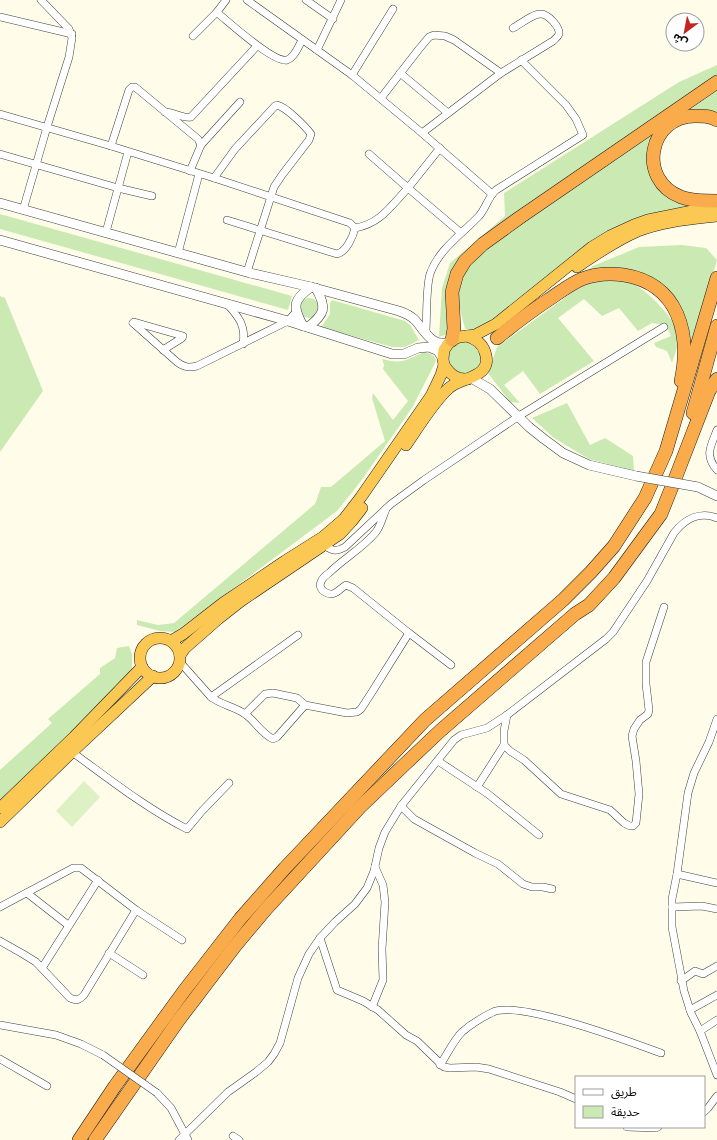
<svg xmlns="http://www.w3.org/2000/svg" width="717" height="1140" font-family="Georgia,'Noto Sans Arabic',serif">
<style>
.green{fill:#cbeab3}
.pitch{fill:#def1c5}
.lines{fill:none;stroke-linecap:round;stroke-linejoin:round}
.minor-casing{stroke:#3f3f3f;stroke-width:8}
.tertiary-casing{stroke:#3f3f3f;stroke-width:10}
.trunk-casing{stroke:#1d1d1d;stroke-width:12}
.motorway-casing{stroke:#1d1d1d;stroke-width:14}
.minor{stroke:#fff;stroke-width:7}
.tertiary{stroke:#fff;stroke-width:9}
.trunk{stroke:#fcc854;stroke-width:11}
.motorway{stroke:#faac4d;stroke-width:13}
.minor-bridge-casing{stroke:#3f3f3f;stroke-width:8;stroke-linecap:butt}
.tertiary-bridge-casing{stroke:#3f3f3f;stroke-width:10;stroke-linecap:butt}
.minor-bridge{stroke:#fff;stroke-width:7}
.tertiary-bridge{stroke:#fff;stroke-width:9}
</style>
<rect width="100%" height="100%" fill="#fffdea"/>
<!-- green -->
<g class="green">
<polygon points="717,65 717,78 462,263 450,333 439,337 442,288 450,263 505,216 504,193 679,82"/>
<polygon points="717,88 717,114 672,122 655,158 662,182 695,204 647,215 597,238 478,330 465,329 458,301 461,276 469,264 487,248"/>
<polygon points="0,214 292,296 288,310 0,229"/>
<path d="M682,245L706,248L717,260L690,354C692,314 675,303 650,277L576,278L593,266L639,247Z"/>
<path d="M597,280C605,281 619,279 627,281C643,285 677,320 679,336C679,340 674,359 672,363L667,351L656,347L654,343L671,336L666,325L652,323L638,331L619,308L602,316L584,299L558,318L594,361L540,394L523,371L504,385L520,403L510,402L488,373L497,347L577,289Z"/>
<polygon points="0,296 5,298 43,391 0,452"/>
<circle cx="309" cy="308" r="10"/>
<polygon points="332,300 405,321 410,325 419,340 405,347 392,347 324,328 322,326 330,314 330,303"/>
<circle cx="465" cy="357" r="16"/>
<path d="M425,352C431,353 435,356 436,361L412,408L361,481L337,511L175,632L160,631L137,625V620L158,625L174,623L315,504L321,487H331L385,441L372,398L373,393L393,420L408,401L383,369L384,365L382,359C404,365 406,359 425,352Z"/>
<polygon points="567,403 590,445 605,438 633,456 634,471 589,459 554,438 532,418"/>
<polygon points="129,646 132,654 132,671 0,804 0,770 52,723 48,719 100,674 100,668 115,658 117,648"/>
</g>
<!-- pitch -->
<polygon class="pitch" points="84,781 100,797 72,827 56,811"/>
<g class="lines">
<defs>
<g id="minor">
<path d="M226,0L217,12L220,15C231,24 274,63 287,60C294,58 299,46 302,40"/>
<polyline points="247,0 352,75 422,133 492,194"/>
<polyline points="306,0 333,19"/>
<polyline points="0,17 72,34"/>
<polyline points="193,36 217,12"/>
<polyline points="317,50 341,0"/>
<polyline points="400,73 448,113"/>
<polyline points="352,75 393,9"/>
<polyline points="381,98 419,49 429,37 434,35 445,36 454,40 501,73"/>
<path d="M165,112C174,112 183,119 191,117L257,46"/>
<polyline points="0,114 111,146 129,90 132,87 135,87 198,139 201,145"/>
<path d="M422,133L501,73L553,41C555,39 558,37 559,34C560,27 548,14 541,14C534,13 519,25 513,28"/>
<path d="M111,146L214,178L350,223L355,228C353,237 346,252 337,254L227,220"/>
<polyline points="0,154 118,188 152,196"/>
<polyline points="369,154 408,188 440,148"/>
<polyline points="190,171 201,145 240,102"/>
<path d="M214,178L235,149L275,106L277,105C286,107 305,126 311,134L309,140L282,175L274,187L247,272"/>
<polyline points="23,210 47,127 69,57 72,38 69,29 41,0"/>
<path d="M355,228C380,224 391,206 408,188L461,233"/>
<polyline points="106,232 128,152"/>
<polyline points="178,253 199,174"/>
<path d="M227,304C239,317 246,326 243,344"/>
<path d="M133,323L177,362C184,367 188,368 197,366L288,321L296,312"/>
<polyline points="133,323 134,322 183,336 182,338 163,350"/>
<path d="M427,335L426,330C427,315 426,287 430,274C438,250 462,234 479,216C486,208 488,197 496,190L583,135L576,119L566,105L521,60"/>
<path d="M717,430C711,446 704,455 717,470"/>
<path d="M386,509C383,516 381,525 376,532C363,548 344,558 329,573C326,575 322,578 321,582C319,586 321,590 325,592C334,598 339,589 346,585L353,588L409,633L451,665"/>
<path d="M324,545C332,551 336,552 345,547L391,504L424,480L519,416L664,327"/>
<path d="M179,661L211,697C221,705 234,706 245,714C255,721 261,733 273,739L277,737L305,705"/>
<polyline points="211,697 298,635"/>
<polyline points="245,714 265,694 273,693 297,698 305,705 347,713 357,712 361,709 372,692 409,633"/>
<polyline points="507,715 504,731 504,745 510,751 524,760 561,794 610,810 624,823 630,826 633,826 636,823 639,794 636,761 632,736 634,729 640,720 648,714 649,710 646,684 646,662 664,607"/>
<polyline points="717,719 709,742 694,773 688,793 677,874 672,899 672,927 684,991 691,1013 700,1031 717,1075"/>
<path d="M72,752C108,778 147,809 187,829L202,811L229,783"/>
<polyline points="438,761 488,794 539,835"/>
<polyline points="477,787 504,745"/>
<polyline points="401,806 414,819 475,853 498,864 523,884 532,887 543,887 552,889"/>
<polyline points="677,874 717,883"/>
<polyline points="27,893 68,925"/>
<polyline points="0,907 73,868 81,868 136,910 182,940"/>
<polyline points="672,907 702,906 717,909"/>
<polyline points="320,938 337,990 363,1001 378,1010 406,1035 417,1041 444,1067 450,1068 476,1067 489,1069 560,1092 576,1099"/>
<path d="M0,941L23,954L36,962L70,998C77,1001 79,1000 84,995L136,910"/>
<polyline points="109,953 143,975"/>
<polyline points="42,968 98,880"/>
<polyline points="681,981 695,971 703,974 717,966"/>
<polyline points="372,1007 383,980 382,949 385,902 383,885 375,867"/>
<polyline points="690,1010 717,995"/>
<polyline points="0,1025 56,1035 81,1044 103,1055"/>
<polyline points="700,1031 717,1020"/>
<polyline points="0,1059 47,1086"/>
<path d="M440,1065C447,1055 453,1041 462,1032C471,1024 483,1017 493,1012C519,1000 631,1042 661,1053"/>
<polyline points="157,1093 171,1108 188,1140"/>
<polyline points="704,1112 708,1108 717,1096"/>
<polyline points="627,1127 656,1128 658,1127"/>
<polyline points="233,1136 239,1140"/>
<path d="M179,1140L228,1092L256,1072L268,1062L274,1054L280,1043L298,978L309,954L320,938L335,922L355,904L367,888L374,871L379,848L385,832L401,806L454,740L461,735L487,728L507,715L606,639L613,632L647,581L674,533C685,519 700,511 717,518"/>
</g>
<g id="tertiary">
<path d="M0,203L250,273L311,287L399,311C405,313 411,316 415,320C425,331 432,348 450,342"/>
<polyline points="0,240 288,321 392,354 404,354 418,348 429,347 438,351 443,359"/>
<path d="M303,326C292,306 293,300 311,287"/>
<path d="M308,327C325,314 327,308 316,288"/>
<polyline points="471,378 490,389 529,427 544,439 563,453 589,465 636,476"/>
<polyline points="698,487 717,496"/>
</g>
<g id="trunk">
<path d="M577,267C596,254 617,240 638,231C663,221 691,219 717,216"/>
<path d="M444,365C450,374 456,380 468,379"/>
<path d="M406,445C418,428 433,402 449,388C461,377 494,378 485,352C482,343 476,339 467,336"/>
<circle cx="160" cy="658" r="20"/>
<polyline points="171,641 183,634 223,603 285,561 323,537 344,519 361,497 431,396 441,375 444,365 443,359 444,350 448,344 452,340 459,337 475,335 496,324 592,247 610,236 634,225 648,220 717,206"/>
<polyline points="180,655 185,648 218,619 241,601 340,534 352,521 362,508"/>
<polyline points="0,808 74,737 142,667"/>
<polyline points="0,822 72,752 153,676"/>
</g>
<g id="motorway">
<path d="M717,120C710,116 704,116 696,116C649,115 636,180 681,197C694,202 704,200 717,201"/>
<path d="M497,338C513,325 530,312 548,300C559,293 570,284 582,279C595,274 610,273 624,275C679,284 691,334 681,381"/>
<polyline points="452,340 454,329 452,292 457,274 465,261 483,244 519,218 717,82"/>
<polyline points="693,413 717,326"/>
<polyline points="79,1140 115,1086 184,991 240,919 285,868 425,720 563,600 591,572 614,546 645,498 666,451 717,278"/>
<polyline points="95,1140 178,1021 235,946 266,909 360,807 404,765 440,731 575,614 589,605 614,578 661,514 675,479 709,391 717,379"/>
</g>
</defs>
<!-- minor casing -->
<use href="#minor" class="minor-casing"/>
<!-- tertiary casing -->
<use href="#tertiary" class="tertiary-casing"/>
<!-- trunk casing -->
<use href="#trunk" class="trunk-casing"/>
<!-- motorway casing -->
<use href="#motorway" class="motorway-casing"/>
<!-- minor -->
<use href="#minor" class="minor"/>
<!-- tertiary -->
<use href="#tertiary" class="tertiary"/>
<!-- trunk -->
<use href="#trunk" class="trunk"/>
<!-- motorway -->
<use href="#motorway" class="motorway"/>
<defs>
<polyline id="minor-bridge" points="103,1055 157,1093"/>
<polyline id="tertiary-bridge" points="636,476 698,487"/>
</defs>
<!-- minor-bridge casing -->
<use href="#minor-bridge" class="minor-bridge-casing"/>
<!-- tertiary-bridge casing -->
<use href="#tertiary-bridge" class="tertiary-bridge-casing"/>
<!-- minor-bridge -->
<use href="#minor-bridge" class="minor-bridge"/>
<!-- tertiary-bridge -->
<use href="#tertiary-bridge" class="tertiary-bridge"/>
</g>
<!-- legend -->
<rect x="575" y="1076" width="130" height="52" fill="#ffffff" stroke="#9e9e9e"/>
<rect x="583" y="1089" width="20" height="6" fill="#ffffff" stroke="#9e9e9e"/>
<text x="611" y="1096" font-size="12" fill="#0c0c0c">طريق</text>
<rect x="583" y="1106" width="20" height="12" fill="#cbeab3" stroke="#9e9e9e"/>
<text x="611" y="1116" font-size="12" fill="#0c0c0c">حديقة</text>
<!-- north arrow -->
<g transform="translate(685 32) rotate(212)"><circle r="19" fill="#ffffff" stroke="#9e9e9e"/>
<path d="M0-3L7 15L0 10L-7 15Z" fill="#c0261f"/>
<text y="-6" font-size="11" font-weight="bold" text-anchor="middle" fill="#0c0c0c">ش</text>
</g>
</svg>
